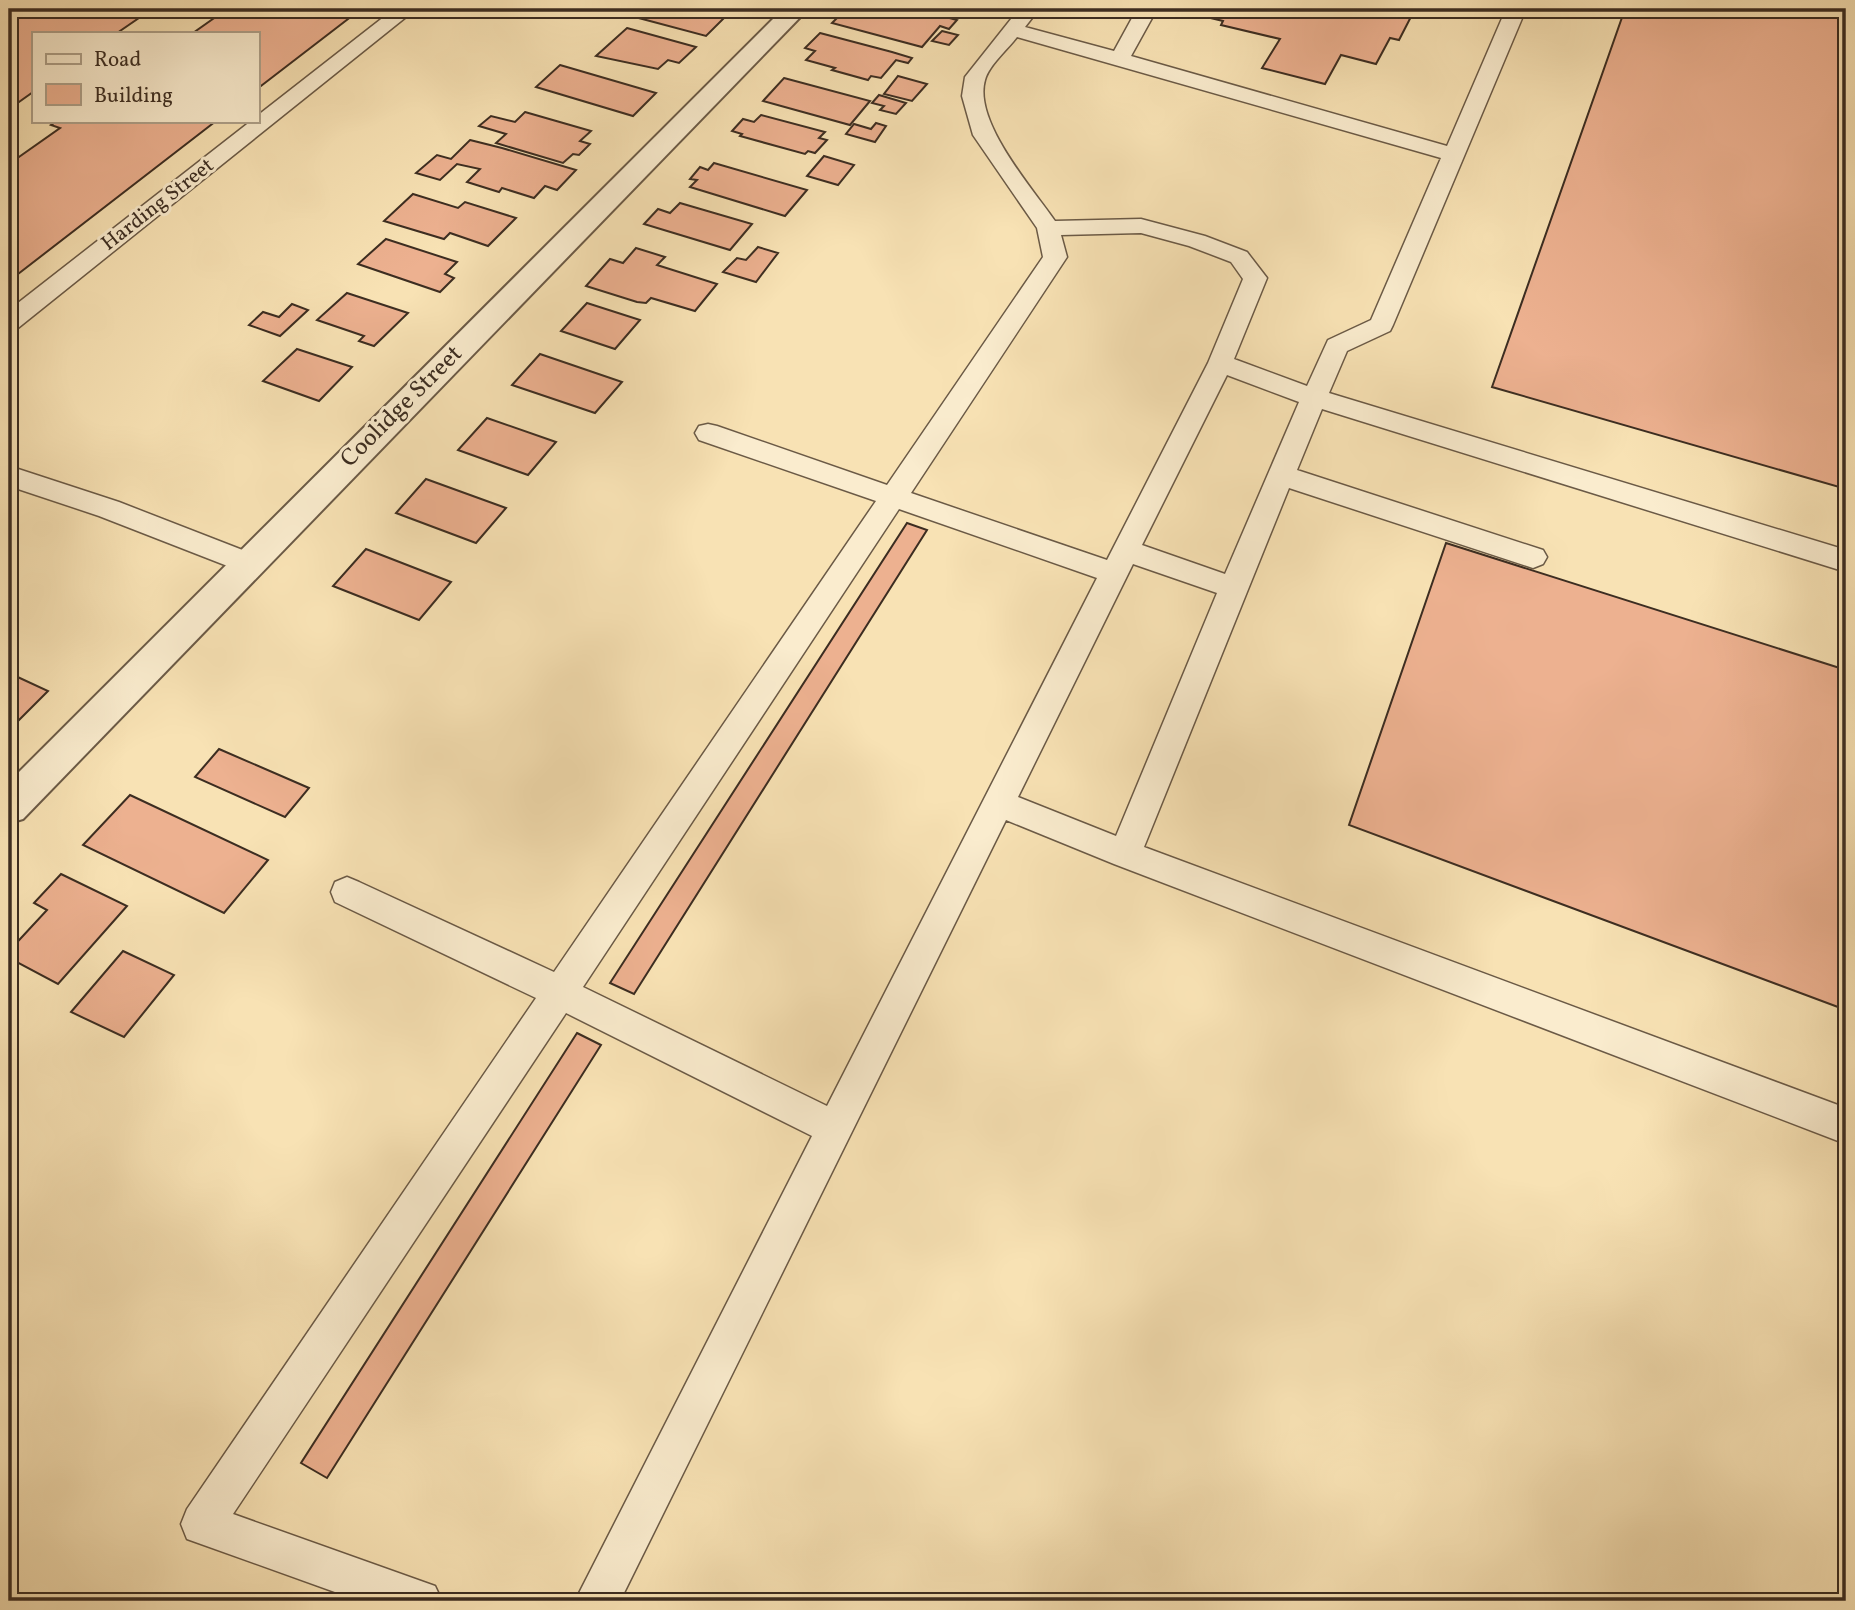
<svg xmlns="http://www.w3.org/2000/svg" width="1855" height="1610" font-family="Vollkorn,serif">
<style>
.building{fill:#edb190;stroke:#3c2d21;stroke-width:2}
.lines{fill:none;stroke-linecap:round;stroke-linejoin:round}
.lane-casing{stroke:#6b5a46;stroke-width:3}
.street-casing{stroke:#6b5a46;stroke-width:4}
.lane{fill:#faecce;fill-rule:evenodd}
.street{fill:#faecce;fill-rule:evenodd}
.labels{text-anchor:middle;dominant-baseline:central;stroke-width:6;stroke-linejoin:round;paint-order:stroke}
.far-street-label{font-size:21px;fill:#3c2d21;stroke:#faecce}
.street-label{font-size:24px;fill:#3c2d21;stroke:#faecce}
</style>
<rect width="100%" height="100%" fill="#f8e2b4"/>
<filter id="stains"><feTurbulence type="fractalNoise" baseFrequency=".00286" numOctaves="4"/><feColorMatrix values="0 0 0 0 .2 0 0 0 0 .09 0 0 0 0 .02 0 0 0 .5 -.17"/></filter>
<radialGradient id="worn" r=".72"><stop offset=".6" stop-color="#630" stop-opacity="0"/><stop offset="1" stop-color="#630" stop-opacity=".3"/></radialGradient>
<!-- building -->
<g class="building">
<polygon points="9,9 152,9 117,33 33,33 33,92 9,109"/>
<polygon points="227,9 361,9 257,89 257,33 193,33"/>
<polygon points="626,9 697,9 726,16 706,36 620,13"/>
<polygon points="841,9 884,9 917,17 923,11 957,20 949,29 940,26 922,47 832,23 838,17 834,15"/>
<polygon points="922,9 963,9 956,17"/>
<polygon points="1173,9 1415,9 1399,40 1390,38 1376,64 1341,55 1325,84 1262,68 1280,39 1221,25 1223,21"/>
<polygon points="1625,9 1846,9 1846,489 1492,387"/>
<polygon points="627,28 696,47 679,63 668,60 658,69 596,56"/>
<polygon points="942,31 958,35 949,45 932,41"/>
<polygon points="820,33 892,52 912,58 908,63 896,60 881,78 871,76 868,80 832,70 835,68 806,60 815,51 805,48"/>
<polygon points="560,65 656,93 633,116 536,87"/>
<polygon points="898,76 927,84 912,101 884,94"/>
<polygon points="784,78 870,101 850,125 763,101"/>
<polygon points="879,95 906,103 896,114 880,110 884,106 872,103"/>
<polygon points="525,112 591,131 580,141 590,144 579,155 573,154 563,163 496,143 506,134 479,126 491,116 515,122"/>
<polygon points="761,115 825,132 819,138 827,140 815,153 808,151 805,154 740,136 742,134 732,131 743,119 754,122"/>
<polygon points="57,121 216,121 9,281 9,164 60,128 51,125"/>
<polygon points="876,123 886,126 875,142 846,134 854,124 871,129"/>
<polygon points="470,140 502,148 576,170 557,190 545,186 534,198 502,188 499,192 467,182 480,169 457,164 440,180 416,173 437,155 451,159"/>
<polygon points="824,156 854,165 838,185 807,176"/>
<polygon points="714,163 807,190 785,216 690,187 697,180 690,179 700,167 708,170"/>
<polygon points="413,194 458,208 465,202 516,218 488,246 450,233 444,239 384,221"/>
<polygon points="680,203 752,224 730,250 644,224 658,209 670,213"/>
<polygon points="386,239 457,262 445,274 454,278 440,292 358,264"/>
<polygon points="758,247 778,253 756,282 723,272 737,258 746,260"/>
<polygon points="636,248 665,257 657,265 717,284 695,311 651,298 646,303 637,302 586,286 610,259 623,263"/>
<polygon points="347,293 408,313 374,346 359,341 364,336 317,320"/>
<polygon points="587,303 640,320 615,349 561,331"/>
<polygon points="292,304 308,310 280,336 249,325 263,312 279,317"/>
<polygon points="297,349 352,367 319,401 263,381"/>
<polygon points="540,354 622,382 595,413 512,385"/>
<polygon points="487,418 556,442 528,475 458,450"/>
<polygon points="426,479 506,508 476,543 396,513"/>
<polygon points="907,523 927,530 634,994 610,983"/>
<polygon points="1446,543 1846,670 1846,1010 1349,825"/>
<polygon points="366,549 451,582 419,620 333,586"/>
<polygon points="9,673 48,691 9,730"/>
<polygon points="219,749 309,788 285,817 195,777"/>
<polygon points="130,795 268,860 224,913 83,845"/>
<polygon points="61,874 127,906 58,984 9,958 9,951 47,910 34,903"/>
<polygon points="123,951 174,975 124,1037 71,1012"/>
<polygon points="577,1033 601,1045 327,1478 301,1463"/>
</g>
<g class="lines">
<defs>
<g id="lane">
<polygon points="394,9 416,9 18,328 9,330 9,310 251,121 257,121 257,116"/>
<path d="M1019,9H1039L1025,27L1114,51L1137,9H1157L1131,56L1447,146L1506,9H1526L1393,325L1390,331L1347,351L1329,393L1846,550V572L1322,409L1297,470L1543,550L1547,557L1543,564L1533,568L1289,488L1144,847L1846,1108V1144L1114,864L1006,820L620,1601H575L812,1136L566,1013L233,1514L435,1586L442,1601H360L187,1539L181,1524L187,1509L536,998L335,902L331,892L335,882L347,877L359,882L554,972L876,501L699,440L695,433L699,426L708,424L717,426L887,485L1043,257L1037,228L973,135L962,96L965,77ZM1017,37L1441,158L1371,320L1328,340L1307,386L1234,359L1267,278L1247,252L1205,236L1141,219L1055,221C1032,188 973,121 985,80C989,65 1008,49 1017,37ZM1141,233L1189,246L1231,262L1243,279L1208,363L1107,560L911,493L1067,257L1061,235ZM1227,375L1299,402L1225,574L1142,545ZM899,509L1097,578L827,1106L583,987ZM1133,564L1217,593L1116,836L1018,797Z"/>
<polygon points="9,466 119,502 258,556 262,563 258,570 248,574 99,516 9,486"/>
</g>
<polygon id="street" points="783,9 808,9 23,819 9,823 9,782"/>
</defs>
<!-- lane casing -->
<use href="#lane" class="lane-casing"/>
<!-- street casing -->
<use href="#street" class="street-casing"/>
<!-- lane -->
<use href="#lane" class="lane"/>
<!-- street -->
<use href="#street" class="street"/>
</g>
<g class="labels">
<!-- far-street labels -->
<g class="far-street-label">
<text transform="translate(158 205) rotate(-38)">Harding Street</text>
</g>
<!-- street labels -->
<g class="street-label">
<text transform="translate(402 407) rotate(-45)">Coolidge Street</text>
</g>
</g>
<!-- margin -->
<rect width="1855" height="1610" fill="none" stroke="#f8e2b4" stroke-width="35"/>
<rect x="10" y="10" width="1834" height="1589" fill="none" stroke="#3c2d21" stroke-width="3.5"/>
<rect x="18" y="18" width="1820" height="1575" fill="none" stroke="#3c2d21" stroke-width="2"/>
<!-- legend -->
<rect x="32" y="32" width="228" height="91" fill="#faecce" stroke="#aea089" stroke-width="2"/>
<rect x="46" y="54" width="35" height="10" fill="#faecce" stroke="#aea089" stroke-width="2"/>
<text x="94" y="66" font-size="21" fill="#3c2d21">Road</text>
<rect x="46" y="84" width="35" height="21" fill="#edb190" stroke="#aea089" stroke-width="2"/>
<text x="94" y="102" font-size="21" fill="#3c2d21">Building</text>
<rect width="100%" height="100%" filter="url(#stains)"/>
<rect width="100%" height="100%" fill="url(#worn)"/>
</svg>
